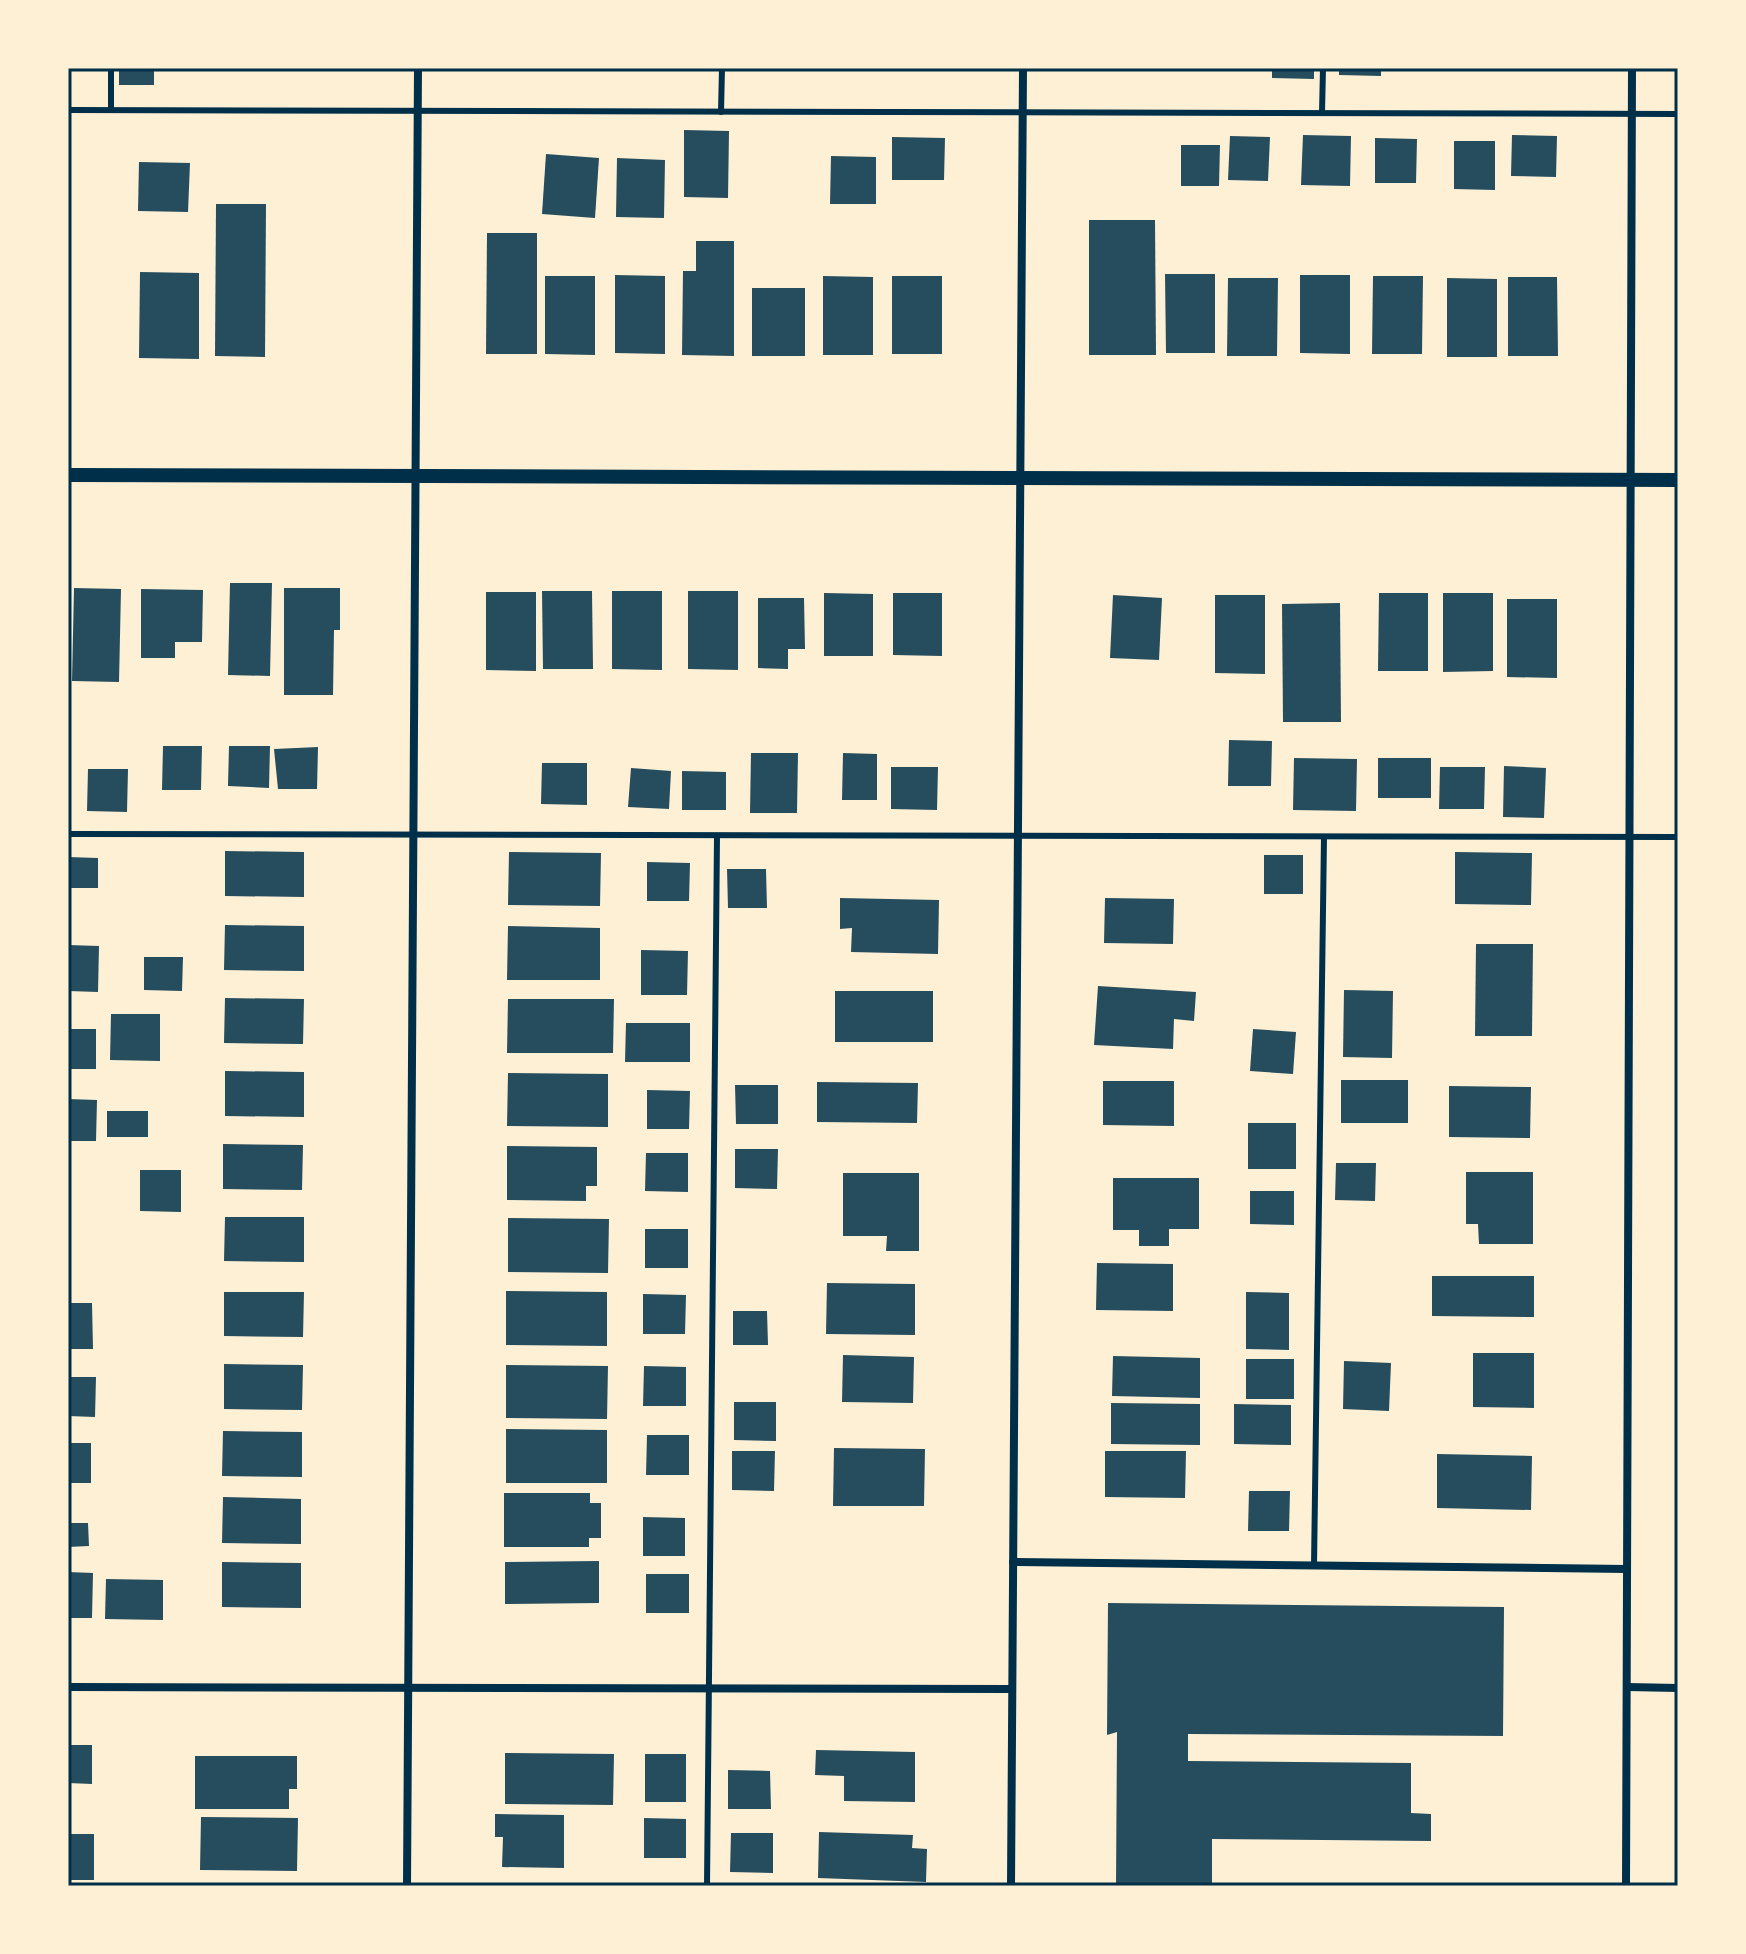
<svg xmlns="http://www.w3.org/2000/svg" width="1746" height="1954" font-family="Poppins,sans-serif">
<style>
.building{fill:#264d5e}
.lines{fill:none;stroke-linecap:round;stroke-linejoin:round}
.service{stroke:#003049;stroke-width:6}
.minor{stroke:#003049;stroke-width:8}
.tertiary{stroke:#003049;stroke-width:14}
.neatline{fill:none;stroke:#003049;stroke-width:3}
</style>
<rect width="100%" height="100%" fill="#fdf0d5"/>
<!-- building -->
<g class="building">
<rect x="119" y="68" width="35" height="17"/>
<polygon points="1272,68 1314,68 1314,79 1272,78"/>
<polygon points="1339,68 1381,68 1381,76 1339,75"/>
<polygon points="684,130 729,131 728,198 684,197"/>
<polygon points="1303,135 1351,136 1350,186 1301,185"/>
<polygon points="1512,135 1557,136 1556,177 1511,176"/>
<polygon points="1230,136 1270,137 1268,181 1228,180"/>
<polygon points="892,137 945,138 944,180 892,180"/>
<polygon points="1375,138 1417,139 1416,183 1375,183"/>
<polygon points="1454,141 1495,141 1495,190 1454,189"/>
<polygon points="1181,145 1220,145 1219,186 1181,186"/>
<polygon points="546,154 599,158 595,218 542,214"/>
<polygon points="831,156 876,157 876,204 830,204"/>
<polygon points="617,158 665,160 664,218 616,217"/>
<polygon points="139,162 190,163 188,212 138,211"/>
<polygon points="216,204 266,204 265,357 215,356"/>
<polygon points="1089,220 1155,220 1156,355 1089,355"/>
<polygon points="487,233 537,233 537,354 486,354"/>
<polygon points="696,241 734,241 734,356 682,355 683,271 696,271"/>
<polygon points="140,272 199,273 199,359 139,358"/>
<polygon points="1165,274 1215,274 1215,353 1166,353"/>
<polygon points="615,275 665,276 665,354 615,353"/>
<polygon points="1300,275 1350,275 1350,354 1300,353"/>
<polygon points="545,276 595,276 595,355 545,354"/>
<polygon points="823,276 873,277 873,355 823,355"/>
<rect x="892" y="276" width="50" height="78"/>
<polygon points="1373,276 1423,276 1422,354 1372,354"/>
<polygon points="1508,277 1557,277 1558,356 1508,356"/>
<polygon points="1228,278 1278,278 1277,356 1227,356"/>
<polygon points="1447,278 1497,279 1497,357 1447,357"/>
<rect x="752" y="288" width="53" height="68"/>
<polygon points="230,583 272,583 270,676 228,675"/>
<polygon points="74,588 121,589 119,682 72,681"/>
<polygon points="284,588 340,588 340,630 334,630 333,695 284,695"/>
<polygon points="141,589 203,590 202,642 175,642 175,658 141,658"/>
<polygon points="542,591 592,591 593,669 543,669"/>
<polygon points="612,591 662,591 662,670 612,669"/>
<polygon points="688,591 738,591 738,670 688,669"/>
<polygon points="486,592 536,592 536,671 486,670"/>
<polygon points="824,593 873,594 873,656 824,656"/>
<polygon points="893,593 942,593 942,656 893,655"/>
<polygon points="1379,593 1428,593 1428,671 1378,671"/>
<polygon points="1443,593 1493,593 1493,671 1443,672"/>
<polygon points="1113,595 1162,598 1159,660 1110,658"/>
<polygon points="1215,595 1265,595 1265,674 1215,673"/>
<polygon points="758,598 804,598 805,649 788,649 788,669 758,668"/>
<polygon points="1507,599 1557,599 1557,678 1507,677"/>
<polygon points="1340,603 1341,722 1283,722 1282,604"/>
<polygon points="1229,740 1272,741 1271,786 1228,786"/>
<polygon points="163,746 202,746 201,790 162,790"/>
<polygon points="229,746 270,746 269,788 228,786"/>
<polygon points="318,747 317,789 278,789 274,749"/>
<polygon points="751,753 798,753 797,813 750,813"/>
<polygon points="843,753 877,754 877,800 842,800"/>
<polygon points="1294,758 1357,759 1356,811 1293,810"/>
<rect x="1378" y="758" width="53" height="40"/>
<polygon points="542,763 587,763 587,805 541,804"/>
<polygon points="1504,766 1546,768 1544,818 1503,817"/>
<polygon points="891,767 938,767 937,810 891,809"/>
<polygon points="1440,767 1485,767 1484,809 1439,809"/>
<polygon points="631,768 671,771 669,809 628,807"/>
<polygon points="88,769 128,769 127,812 87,811"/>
<polygon points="682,771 726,772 726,810 682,810"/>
<polygon points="225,851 304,852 304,897 225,896"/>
<polygon points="509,852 601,853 600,906 508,905"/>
<polygon points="1455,852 1532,853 1531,905 1455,904"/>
<rect x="1264" y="855" width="39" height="39"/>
<polygon points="68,857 98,858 98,888 68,888"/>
<polygon points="647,862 690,863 689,901 647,901"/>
<polygon points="727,869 766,869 767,908 728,908"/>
<polygon points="840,898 939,900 938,954 851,952 852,928 840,929"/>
<polygon points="1105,898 1174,899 1173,944 1104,943"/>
<polygon points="225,925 304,926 304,971 224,970"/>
<polygon points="508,926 600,928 600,980 507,980"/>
<polygon points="1476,944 1533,944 1532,1036 1475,1036"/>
<polygon points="68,945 99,946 98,992 68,991"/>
<polygon points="641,950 688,951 687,995 641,995"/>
<polygon points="144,957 183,957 182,991 144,990"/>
<polygon points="1098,986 1196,992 1194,1021 1174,1019 1173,1049 1094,1045"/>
<polygon points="1344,990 1393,991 1392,1058 1343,1057"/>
<rect x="835" y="991" width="98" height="51"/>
<polygon points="225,998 304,999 303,1044 224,1043"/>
<polygon points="508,999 614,999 613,1053 507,1053"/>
<polygon points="111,1014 160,1014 160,1061 110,1060"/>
<polygon points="626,1023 690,1023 690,1062 625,1062"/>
<rect x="68" y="1029" width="28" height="40"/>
<polygon points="1253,1029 1296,1032 1293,1074 1250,1071"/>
<polygon points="225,1071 304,1072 304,1117 225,1116"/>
<polygon points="508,1073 608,1074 608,1127 507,1126"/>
<rect x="1341" y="1080" width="67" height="43"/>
<polygon points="1103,1081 1174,1081 1174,1126 1103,1125"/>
<polygon points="817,1082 918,1083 917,1123 817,1122"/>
<polygon points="735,1085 778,1085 778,1124 736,1124"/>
<polygon points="1449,1086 1531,1087 1530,1138 1449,1137"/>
<polygon points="647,1090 690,1091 689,1129 647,1129"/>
<polygon points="68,1099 97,1100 96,1141 68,1141"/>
<rect x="107" y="1111" width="41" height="26"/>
<rect x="1248" y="1123" width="48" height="46"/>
<polygon points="223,1144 303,1145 302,1190 223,1189"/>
<polygon points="507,1146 597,1147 597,1186 586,1186 586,1201 507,1200"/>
<polygon points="735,1149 778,1149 777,1189 735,1188"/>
<polygon points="646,1153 688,1153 688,1192 645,1191"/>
<polygon points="1336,1163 1376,1163 1375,1201 1335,1200"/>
<polygon points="140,1170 181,1170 181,1212 140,1211"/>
<polygon points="1466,1172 1533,1172 1533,1244 1479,1244 1478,1224 1466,1224"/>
<polygon points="843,1173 919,1173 919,1251 886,1251 887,1236 843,1236"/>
<polygon points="1113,1178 1199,1178 1199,1229 1169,1229 1169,1246 1139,1246 1139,1230 1113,1230"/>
<polygon points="1250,1191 1294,1191 1294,1225 1250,1224"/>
<polygon points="225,1217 304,1217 304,1262 224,1261"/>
<polygon points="508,1218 609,1219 608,1273 508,1272"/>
<rect x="645" y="1229" width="43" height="39"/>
<polygon points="1097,1263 1173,1264 1173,1311 1096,1310"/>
<polygon points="1432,1276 1534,1276 1534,1317 1432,1316"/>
<polygon points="827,1283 915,1284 915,1335 826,1334"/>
<polygon points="506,1291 607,1292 607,1346 506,1345"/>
<polygon points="224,1292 304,1292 303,1337 224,1336"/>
<polygon points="1246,1292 1289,1293 1289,1350 1246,1349"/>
<polygon points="643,1294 686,1295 685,1334 643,1334"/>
<polygon points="68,1303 92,1303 93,1349 68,1349"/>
<polygon points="733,1311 767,1311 768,1345 733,1345"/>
<polygon points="1473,1353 1534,1353 1534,1408 1473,1407"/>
<polygon points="843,1355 914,1357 913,1403 842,1402"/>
<polygon points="1113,1356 1200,1358 1200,1398 1112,1396"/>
<rect x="1246" y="1359" width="48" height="40"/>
<polygon points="1344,1361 1391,1363 1389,1411 1343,1409"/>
<polygon points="224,1364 303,1365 302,1410 224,1409"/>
<polygon points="506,1365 608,1366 607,1419 506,1418"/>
<polygon points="644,1366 686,1367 686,1406 643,1406"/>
<polygon points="68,1377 96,1377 95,1417 68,1416"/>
<polygon points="734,1402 776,1402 776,1441 734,1440"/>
<polygon points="1111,1403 1200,1404 1200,1445 1111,1444"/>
<polygon points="1234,1404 1291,1405 1291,1445 1234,1444"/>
<polygon points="506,1429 607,1430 607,1483 506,1483"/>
<polygon points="223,1431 302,1432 302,1477 222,1476"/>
<polygon points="647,1435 689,1435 689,1475 646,1475"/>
<rect x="68" y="1443" width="23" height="40"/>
<polygon points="834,1448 925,1449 924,1506 833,1506"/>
<polygon points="732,1451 775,1451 774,1491 732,1490"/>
<polygon points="1105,1451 1186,1451 1185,1498 1105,1497"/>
<polygon points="1437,1454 1532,1456 1531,1510 1437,1508"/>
<polygon points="1249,1491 1290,1491 1289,1531 1248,1531"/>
<polygon points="504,1493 590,1493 590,1503 601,1503 601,1538 589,1538 589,1547 504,1547"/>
<polygon points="223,1497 301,1499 301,1544 222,1543"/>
<polygon points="643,1517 685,1518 685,1556 643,1556"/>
<polygon points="68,1523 88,1523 89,1546 68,1547"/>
<polygon points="599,1561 599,1603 505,1604 505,1562"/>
<polygon points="222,1562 301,1563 301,1608 222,1607"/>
<polygon points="68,1572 93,1573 92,1618 68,1618"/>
<rect x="646" y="1574" width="43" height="39"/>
<polygon points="106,1579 163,1580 163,1620 105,1619"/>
<polygon points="1108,1603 1504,1607 1503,1736 1188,1734 1188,1761 1411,1763 1411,1813 1431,1814 1431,1841 1212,1839 1212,1886 1116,1886 1117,1732 1107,1735"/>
<polygon points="68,1745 92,1745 92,1784 68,1783"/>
<polygon points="816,1750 915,1752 915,1802 844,1801 844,1776 815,1775"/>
<polygon points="505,1753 614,1754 613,1805 505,1804"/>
<rect x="645" y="1754" width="41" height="48"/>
<polygon points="195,1756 297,1756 297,1789 289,1789 289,1809 195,1809"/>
<polygon points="728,1770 770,1771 771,1809 728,1809"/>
<polygon points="495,1814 564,1815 564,1868 502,1867 503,1837 495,1837"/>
<polygon points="201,1817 298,1818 297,1871 200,1870"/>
<polygon points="644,1818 686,1819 686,1858 644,1858"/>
<polygon points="819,1832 913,1835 912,1848 927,1849 926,1882 818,1878"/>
<polygon points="731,1833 773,1833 773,1873 730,1872"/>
<rect x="68" y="1834" width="26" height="46"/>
</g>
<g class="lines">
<!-- service -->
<g class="service">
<polyline points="68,110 1678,114"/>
<polyline points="111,110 111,68"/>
<polyline points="721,112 722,68"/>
<polyline points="1322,113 1323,68"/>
<polyline points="68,834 1678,837"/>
<polyline points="1314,1566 1324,837"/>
<polyline points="707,1886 717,836"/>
</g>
<!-- minor -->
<g class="minor">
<polyline points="1013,1562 1627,1569"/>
<polyline points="68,1687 1012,1689"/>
<polyline points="1627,1687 1678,1688"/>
<polyline points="407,1886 418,68"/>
<polyline points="1011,1886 1023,68"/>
<polyline points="1626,1886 1632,68"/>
</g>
<!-- tertiary -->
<polyline class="tertiary" points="68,475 1678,480"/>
</g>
<!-- border -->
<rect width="1746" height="1954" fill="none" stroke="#fdf0d5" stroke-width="140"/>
<rect x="70" y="70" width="1606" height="1814" class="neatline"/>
</svg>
